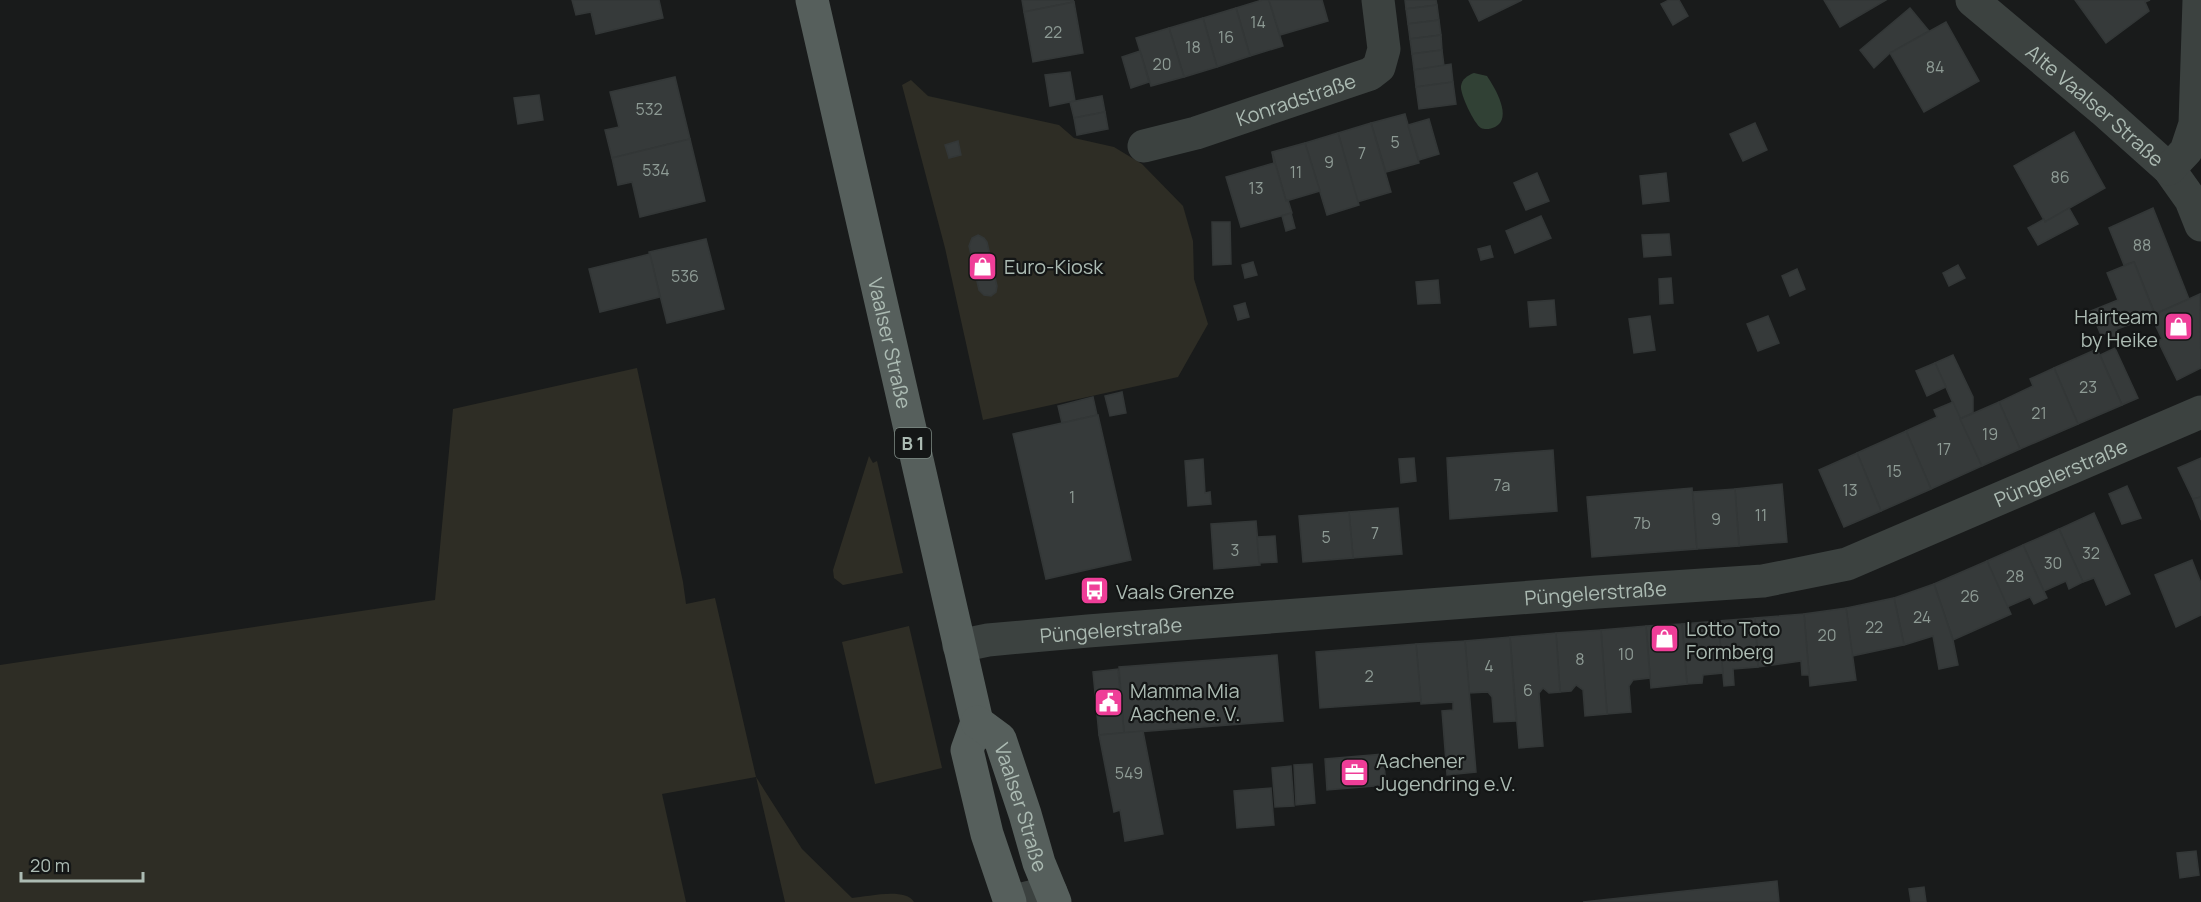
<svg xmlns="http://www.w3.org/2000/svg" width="2201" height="902" font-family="Manrope,sans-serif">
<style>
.green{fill:#2e2d25}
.water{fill:#314135}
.building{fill:#363a3a;stroke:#333737;stroke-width:1.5}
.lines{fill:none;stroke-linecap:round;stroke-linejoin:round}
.minor{stroke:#3c4240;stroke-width:33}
.major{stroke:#565f5c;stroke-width:33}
.labels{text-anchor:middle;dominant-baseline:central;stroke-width:4.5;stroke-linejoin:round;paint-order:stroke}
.number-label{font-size:16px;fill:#8e9b95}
.shield{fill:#141616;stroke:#7e8a84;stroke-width:1.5}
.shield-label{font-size:18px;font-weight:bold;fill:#acbbb3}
.street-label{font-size:20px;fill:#acbbb3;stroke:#141616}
.poi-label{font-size:20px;fill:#acbbb3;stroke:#141616;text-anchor:start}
</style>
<rect width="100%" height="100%" fill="#191b1b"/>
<!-- green -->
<g class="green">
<polygon points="911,80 928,96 1059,125 1074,138 1114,147 1142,164 1183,206 1193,241 1194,279 1208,324 1178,377 983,420 945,248 902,85"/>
<path d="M637,368L683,582L686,604L715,598L756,777L802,849L852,898C867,897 905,887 914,902H785L756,777L662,794L686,902H0V665L435,600L453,409Z"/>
<polygon points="869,456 873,463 877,461 903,573 843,585 834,578 833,570"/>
<polygon points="909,626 942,768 875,784 842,642"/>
</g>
<!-- water -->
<path class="water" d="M1474,73L1487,76C1495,88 1513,118 1495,127C1491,129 1485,130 1481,128C1474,124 1460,94 1461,86C1462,79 1468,75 1474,73Z"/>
<!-- building -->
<g class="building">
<polygon points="572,0 659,0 663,18 596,34 591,12 576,15"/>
<polygon points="1022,0 1073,0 1074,2 1024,12"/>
<polygon points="1262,0 1269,0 1283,46 1250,56 1236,8"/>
<polygon points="1269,0 1322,0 1328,21 1280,35"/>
<polygon points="1405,0 1436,0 1437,5 1406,9"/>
<polygon points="1469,0 1522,0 1479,21"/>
<polygon points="1669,0 1679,0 1688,16 1673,25 1661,4"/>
<polygon points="1824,0 1886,0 1840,27"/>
<polygon points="2075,0 2150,0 2145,2 2149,11 2106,43"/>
<polygon points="1074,2 1083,53 1033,62 1024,12"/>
<polygon points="1437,5 1439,20 1408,24 1406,9"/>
<polygon points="1236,8 1250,56 1217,67 1203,18"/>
<polygon points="1910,8 1929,31 1890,53 1874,68 1860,50"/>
<polygon points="1203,18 1217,67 1184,77 1169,28"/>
<polygon points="1439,20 1441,35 1410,39 1408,24"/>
<polygon points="1946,22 1979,81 1924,112 1890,53"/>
<polygon points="1169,28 1184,77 1151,86 1136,38"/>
<polygon points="1441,35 1442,50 1412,54 1410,39"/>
<polygon points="1442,50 1444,66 1414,70 1412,54"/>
<polygon points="1140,51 1149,82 1131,88 1122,57"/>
<polygon points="1451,64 1453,82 1416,87 1414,70"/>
<polygon points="1070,72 1075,101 1050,106 1045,75"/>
<polygon points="675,77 690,139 612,158 605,130 619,127 610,92"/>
<polygon points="1453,82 1456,104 1419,109 1416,87"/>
<polygon points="539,95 543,120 518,124 514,98"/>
<polygon points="1102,96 1105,112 1074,118 1070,102"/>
<polygon points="1105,112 1108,129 1077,135 1074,118"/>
<polygon points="1405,114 1419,163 1386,172 1371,123"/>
<polygon points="1429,119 1439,154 1419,160 1408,125"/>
<polygon points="1371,123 1391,192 1357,202 1338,133"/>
<polygon points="1755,123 1767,150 1743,161 1730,134"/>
<polygon points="2074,132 2105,188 2045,222 2014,166"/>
<polygon points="1338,133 1359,205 1327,215 1305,143"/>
<polygon points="690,139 705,201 640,217 632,182 618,185 612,158"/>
<polygon points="958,141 961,155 949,158 945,145"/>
<polygon points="1305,143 1320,191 1286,201 1272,152"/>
<polygon points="1272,152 1286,201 1288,200 1292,213 1241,227 1226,177 1274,163"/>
<polygon points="1537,173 1549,201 1526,210 1514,183"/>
<polygon points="1666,173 1669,201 1643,204 1640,176"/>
<polygon points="2069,208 2078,224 2038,245 2028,228 2044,219 2045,222"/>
<polygon points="2153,208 2189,299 2155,314 2134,262 2124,265 2109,228"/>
<polygon points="1291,213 1295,228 1286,231 1282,216"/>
<polygon points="1541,216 1551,238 1515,253 1506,231"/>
<polygon points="1212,222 1230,222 1231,264 1213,265"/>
<polygon points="1669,234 1671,255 1644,257 1642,235"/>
<polygon points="978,235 984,238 987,242 997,286 996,292 991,296 984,295 979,290 969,246 972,238"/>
<polygon points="706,239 724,309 667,323 649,252"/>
<polygon points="1490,246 1493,257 1481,260 1478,249"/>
<polygon points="650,254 660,297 600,312 589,269"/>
<polygon points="1253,262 1257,275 1245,278 1242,265"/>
<polygon points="2134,262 2155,315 2101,335 2091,311 2118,300 2107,273"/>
<polygon points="1958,265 1965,278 1949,286 1943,273"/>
<polygon points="1797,269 1805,289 1790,296 1782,276"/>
<polygon points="1671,278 1673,303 1660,304 1659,279"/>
<polygon points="1438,280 1440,303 1418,304 1416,282"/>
<polygon points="2200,294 2201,368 2177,380 2158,341 2162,339 2151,316"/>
<polygon points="1554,300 1556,325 1530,327 1528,302"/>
<polygon points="1245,303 1249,317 1238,320 1234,306"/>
<polygon points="1650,316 1655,350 1634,353 1629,319"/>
<polygon points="1768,316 1779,343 1758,351 1747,324"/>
<polygon points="2116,329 2119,338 2110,341 2107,333"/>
<polygon points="2115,348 2138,398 2122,405 2100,355"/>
<polygon points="2097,349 2122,405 2078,424 2054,368"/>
<polygon points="1953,355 1973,397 1973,413 1960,419 1935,363"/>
<polygon points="1935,363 1946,387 1927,396 1916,371"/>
<polygon points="2054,368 2078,424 2020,449 1999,402 2033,386 2030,379"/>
<polygon points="1122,392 1126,413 1110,416 1105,396"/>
<polygon points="1093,397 1097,415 1062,423 1058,406"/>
<polygon points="1953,402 1982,466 1931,489 1906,431 1937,417 1934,410"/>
<polygon points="1999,402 2020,449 1982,466 1960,419"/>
<polygon points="1098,415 1131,560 1046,579 1013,434"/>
<polygon points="1906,431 1931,489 1881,511 1857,453"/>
<polygon points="1553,450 1557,511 1450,519 1447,458"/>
<polygon points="1857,453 1881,511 1844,527 1819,470"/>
<polygon points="1414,458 1416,481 1401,483 1399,459"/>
<polygon points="2201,458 2201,497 2193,499 2178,468"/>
<polygon points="1203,459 1205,493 1210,492 1211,504 1188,506 1185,461"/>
<polygon points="1782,484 1787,542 1739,546 1735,489"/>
<polygon points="2127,486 2141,518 2122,524 2109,494"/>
<polygon points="1692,488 1697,549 1592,557 1587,497"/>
<polygon points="1735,489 1739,546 1697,549 1693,492"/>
<polygon points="2201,497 2201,520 2193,499"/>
<polygon points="1398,508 1402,554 1353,558 1349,512"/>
<polygon points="1349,512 1353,558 1303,562 1299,516"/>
<polygon points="2094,513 2130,594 2106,605 2094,578 2083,582 2059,529"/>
<polygon points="1256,521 1260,565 1214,569 1211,524"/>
<polygon points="2059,529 2083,582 2069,589 2066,581 2044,591 2023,545"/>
<polygon points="1275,536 1277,562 1259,563 1257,537"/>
<polygon points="2023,545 2047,598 2034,604 2030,597 2007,607 1987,561"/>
<polygon points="2192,560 2201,583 2201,615 2176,627 2155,575"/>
<polygon points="1987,561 2011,614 1953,640 1934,584"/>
<polygon points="1934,584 1953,640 1958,665 1939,669 1933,636 1904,645 1894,598"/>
<polygon points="1894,598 1904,645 1852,656 1846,608"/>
<polygon points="1846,608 1856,680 1810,686 1804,614"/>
<polygon points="1804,614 1809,675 1802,675 1801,661 1758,667 1755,618"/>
<polygon points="1755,618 1758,667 1733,669 1734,685 1724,686 1718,621"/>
<polygon points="1718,621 1723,673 1703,675 1702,683 1687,684 1682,624"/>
<polygon points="1682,624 1687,684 1651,688 1646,626"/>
<polygon points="1646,626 1650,678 1633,680 1629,686 1631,712 1607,714 1601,630"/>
<polygon points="1601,630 1607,714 1585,716 1583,690 1576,685 1571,691 1560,692 1556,633"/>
<polygon points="1556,633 1560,692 1549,693 1543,688 1539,693 1543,746 1519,748 1510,637"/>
<polygon points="1510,637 1516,721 1494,722 1492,697 1488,692 1469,693 1465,641"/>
<polygon points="1465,641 1476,772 1447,775 1442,711 1453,710 1453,702 1421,704 1416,644"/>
<polygon points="1416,644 1421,701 1320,708 1316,652"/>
<polygon points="1277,655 1283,721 1124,733 1119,667"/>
<polygon points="1118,669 1124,733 1099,735 1093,672"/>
<polygon points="1143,731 1163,834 1125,841 1120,810 1114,812 1099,735"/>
<polygon points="1383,754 1386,785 1327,790 1325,759"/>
<polygon points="1312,764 1315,803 1296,805 1294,765"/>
<polygon points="1291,766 1294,806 1275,807 1272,768"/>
<polygon points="1271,788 1274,825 1237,828 1234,791"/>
<polygon points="2196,851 2199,875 2180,878 2177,853"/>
<polygon points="1777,881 1779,902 1583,902"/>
<polygon points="1924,887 1926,902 1911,902 1909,889"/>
</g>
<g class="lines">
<!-- minor -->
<g class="minor">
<path id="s1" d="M1972,0L2103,110L2169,169L2191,200L2201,225"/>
<path id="s2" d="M1144,146L1196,133L1370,74L1379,67L1384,49L1378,0"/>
<polyline points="2169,169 2186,151 2195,124 2199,0"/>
<path id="s3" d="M959,646L988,640L1088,631L1597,592L1763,581L1847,564L2201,412"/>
<polyline points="1010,902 1051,892"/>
</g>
<!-- major -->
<g class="major">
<path id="s4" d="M812,0L977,722L967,750L987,834L1010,902"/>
<path id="s5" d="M977,722L1000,739L1025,814L1039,863L1055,902"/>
</g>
</g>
<!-- icons -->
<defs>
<symbol id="shop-square" viewBox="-11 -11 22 22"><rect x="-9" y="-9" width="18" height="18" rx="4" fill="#ef3e98" stroke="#141616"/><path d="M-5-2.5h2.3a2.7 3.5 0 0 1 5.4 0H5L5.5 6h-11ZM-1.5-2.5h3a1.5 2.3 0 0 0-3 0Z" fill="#fff"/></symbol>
<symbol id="bus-square" viewBox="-11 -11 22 22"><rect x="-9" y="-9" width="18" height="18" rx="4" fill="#ef3e98" stroke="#141616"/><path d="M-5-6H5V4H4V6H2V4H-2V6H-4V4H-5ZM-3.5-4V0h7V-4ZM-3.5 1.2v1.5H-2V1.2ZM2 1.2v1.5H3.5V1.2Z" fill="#fff"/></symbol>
<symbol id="civic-square" viewBox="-11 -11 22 22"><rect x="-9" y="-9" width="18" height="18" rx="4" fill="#ef3e98" stroke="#141616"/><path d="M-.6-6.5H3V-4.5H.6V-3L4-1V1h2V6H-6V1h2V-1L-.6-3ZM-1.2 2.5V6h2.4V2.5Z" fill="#fff"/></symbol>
<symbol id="office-square" viewBox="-11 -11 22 22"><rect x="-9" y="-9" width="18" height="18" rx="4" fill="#ef3e98" stroke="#141616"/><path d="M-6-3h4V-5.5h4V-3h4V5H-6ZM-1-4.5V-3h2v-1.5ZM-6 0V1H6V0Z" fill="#fff"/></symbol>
</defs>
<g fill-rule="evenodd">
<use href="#shop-square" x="966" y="250" width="33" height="33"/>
<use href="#shop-square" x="2162" y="310" width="33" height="33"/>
<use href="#bus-square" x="1078" y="574" width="33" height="33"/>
<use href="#shop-square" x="1648" y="622" width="33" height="33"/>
<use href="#civic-square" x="1092" y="686" width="33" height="33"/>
<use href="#office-square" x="1338" y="756" width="33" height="33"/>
</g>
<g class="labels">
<!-- number labels -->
<g class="number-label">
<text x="1258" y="22">14</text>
<text x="1053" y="32">22</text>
<text x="1226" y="37">16</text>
<text x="1193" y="47">18</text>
<text x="1162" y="64">20</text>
<text x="1935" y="67">84</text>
<text x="649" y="109">532</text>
<text x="1395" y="142">5</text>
<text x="1362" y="153">7</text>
<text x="1329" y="162">9</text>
<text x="656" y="170">534</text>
<text x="1296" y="172">11</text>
<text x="2060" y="177">86</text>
<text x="1256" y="188">13</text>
<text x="2142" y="245">88</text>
<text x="685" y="276">536</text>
<text x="2088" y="387">23</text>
<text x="2039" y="413">21</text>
<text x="1990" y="434">19</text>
<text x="1944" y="449">17</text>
<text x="1894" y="471">15</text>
<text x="1502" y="485">7a</text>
<text x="1850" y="490">13</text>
<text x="1072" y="497">1</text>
<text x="1761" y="515">11</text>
<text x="1716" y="519">9</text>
<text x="1642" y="523">7b</text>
<text x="1375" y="533">7</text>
<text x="1326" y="537">5</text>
<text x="1235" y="550">3</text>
<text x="2091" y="553">32</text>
<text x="2053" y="563">30</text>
<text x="2015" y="576">28</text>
<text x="1970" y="596">26</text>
<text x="1922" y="617">24</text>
<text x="1874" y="627">22</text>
<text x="1827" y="635">20</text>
<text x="1626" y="654">10</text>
<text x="1580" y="659">8</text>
<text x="1489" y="666">4</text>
<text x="1369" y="676">2</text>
<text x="1528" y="690">6</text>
<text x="1129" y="773">549</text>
</g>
<!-- shield labels -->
<rect class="shield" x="895" y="428" width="36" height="30" rx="4.5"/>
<g class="shield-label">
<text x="913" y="443">B 1</text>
</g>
<!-- street labels -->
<g class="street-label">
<text stroke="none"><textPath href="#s2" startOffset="159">Konradstraße</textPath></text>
<text stroke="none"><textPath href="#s1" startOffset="162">Alte Vaalser Straße</textPath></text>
<text stroke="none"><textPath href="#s4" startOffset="352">Vaalser Straße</textPath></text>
<text stroke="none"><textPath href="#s3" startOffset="1125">Püngelerstraße</textPath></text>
<text stroke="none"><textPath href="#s3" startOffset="639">Püngelerstraße</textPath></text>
<text stroke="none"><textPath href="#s3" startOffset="153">Püngelerstraße</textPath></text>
<text stroke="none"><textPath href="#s5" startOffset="100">Vaalser Straße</textPath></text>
</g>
<!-- poi labels -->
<g class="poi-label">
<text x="1004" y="266">Euro-Kiosk</text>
<text x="2158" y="316" text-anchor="end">Hairteam<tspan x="2158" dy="23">by Heike</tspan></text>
<text x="1116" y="591">Vaals Grenze</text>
<text x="1686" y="628">Lotto Toto<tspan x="1686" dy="23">Formberg</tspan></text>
<text x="1130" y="690">Mamma Mia<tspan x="1130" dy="23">Aachen e. V.</tspan></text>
<text x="1376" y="760">Aachener<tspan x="1376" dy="23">Jugendring e.V.</tspan></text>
</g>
</g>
<!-- scale -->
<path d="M21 872v9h122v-9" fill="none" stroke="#acbbb3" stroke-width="3"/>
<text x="30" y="872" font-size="18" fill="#acbbb3" stroke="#141616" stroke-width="4.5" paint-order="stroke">20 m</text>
</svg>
